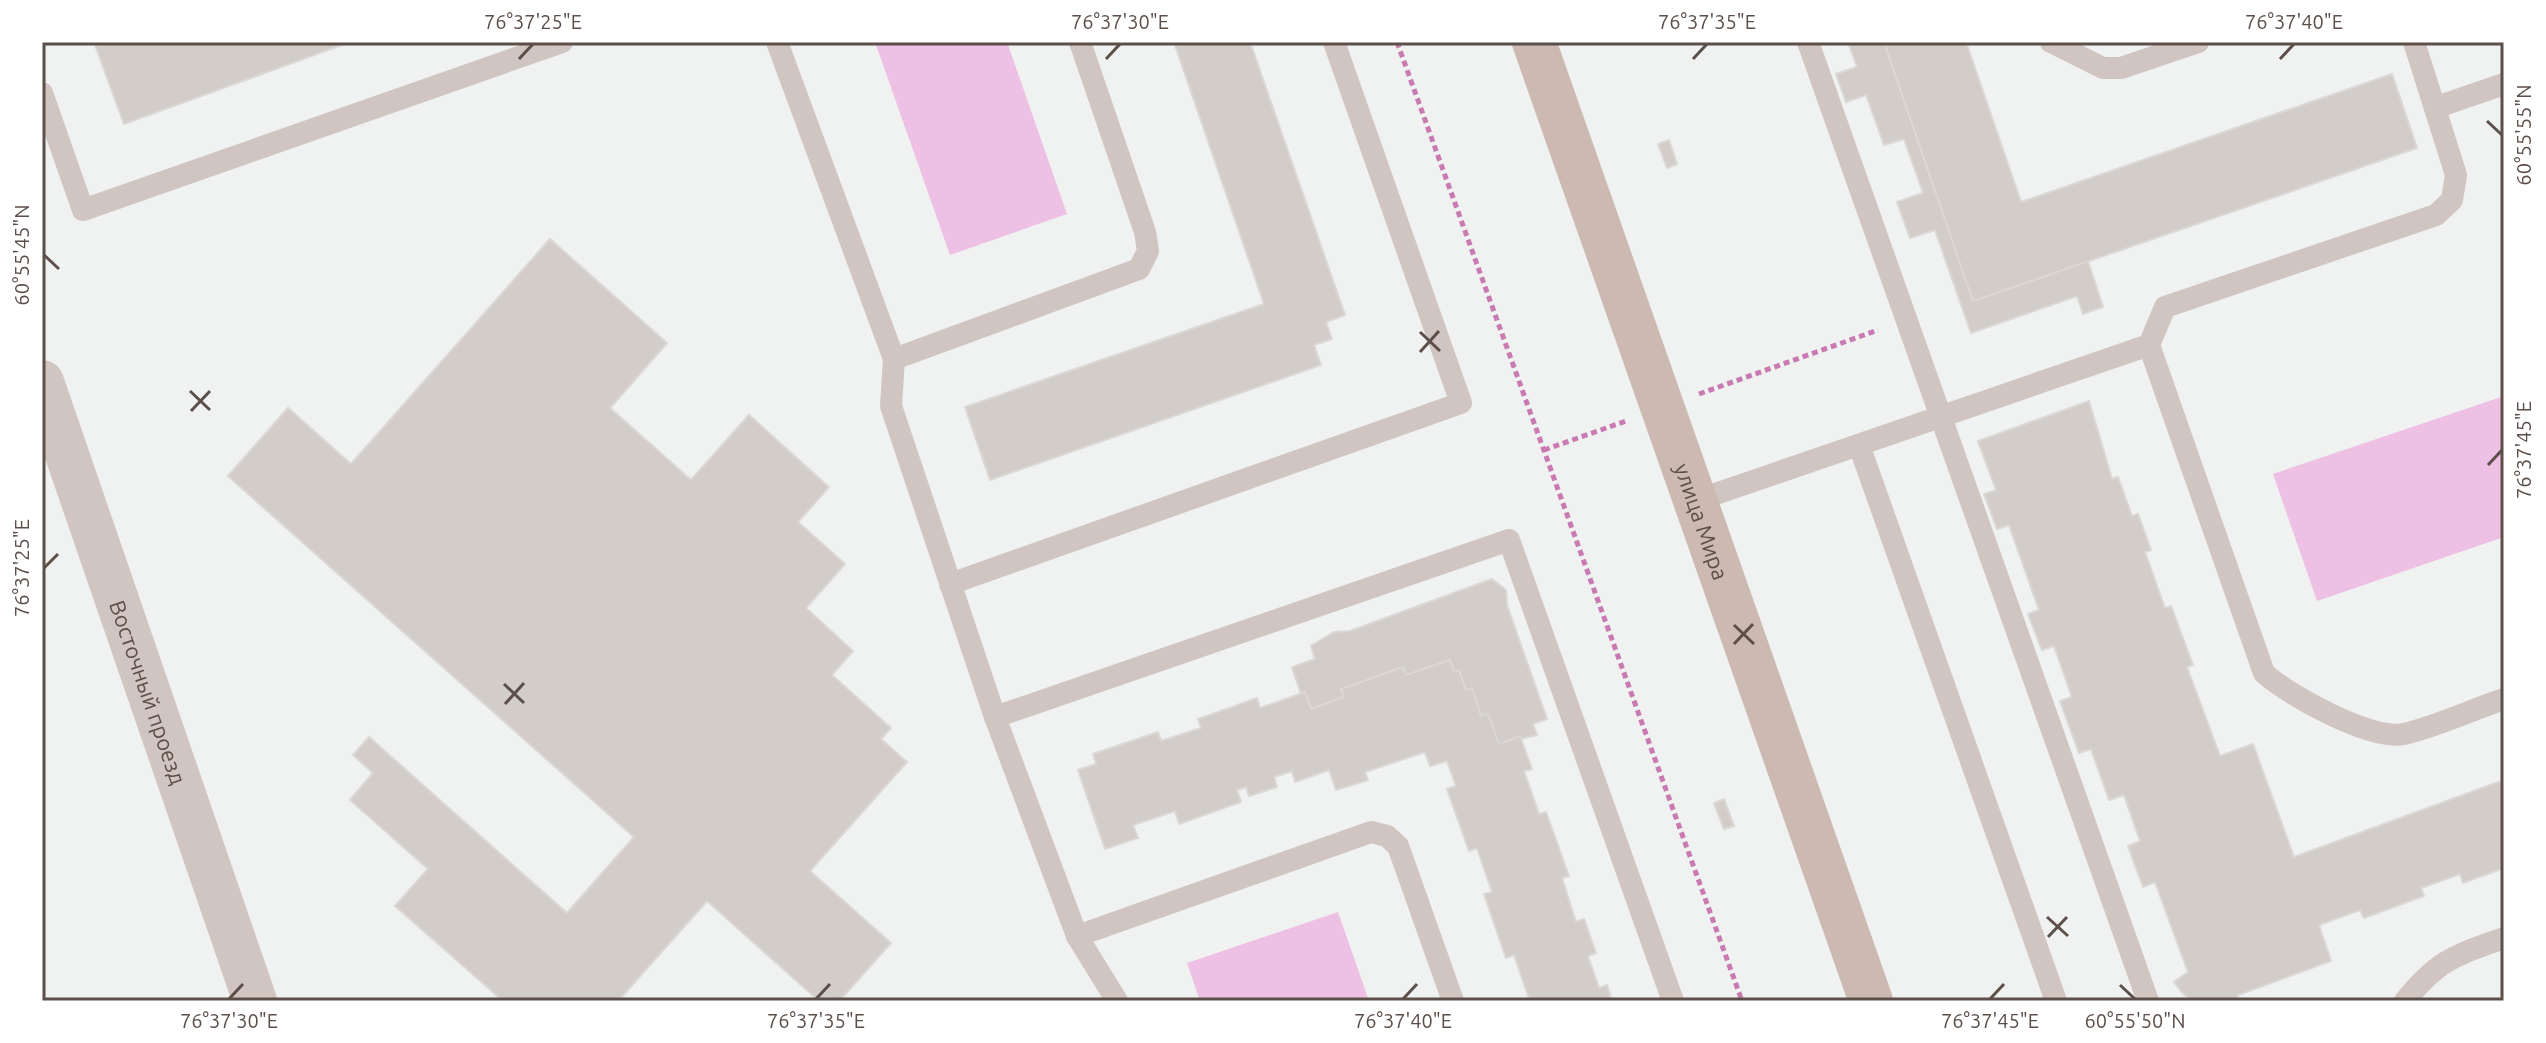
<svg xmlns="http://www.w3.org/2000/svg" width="2546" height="1043" font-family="Ubuntu,sans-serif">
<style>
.green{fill:#edc0e4}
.building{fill:#d2cdc9;stroke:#dad7d4;stroke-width:2}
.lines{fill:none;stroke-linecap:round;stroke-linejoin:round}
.path{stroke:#c97ab1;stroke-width:5;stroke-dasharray:6 4;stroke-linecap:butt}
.service{stroke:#d0c5c1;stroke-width:22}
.minor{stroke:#d0c5c1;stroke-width:44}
.primary{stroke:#ccb9b1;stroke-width:44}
.ticks{fill:none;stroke:#5c4e48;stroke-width:3}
.labels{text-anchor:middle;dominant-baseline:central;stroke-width:7;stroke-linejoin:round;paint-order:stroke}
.street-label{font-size:22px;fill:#5c4e48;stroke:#fff}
.neatline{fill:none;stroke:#5c4e48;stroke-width:3}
.ticks-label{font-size:20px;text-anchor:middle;fill:#5c4e48}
</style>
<rect width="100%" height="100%" fill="#eff2f1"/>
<!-- green -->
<g class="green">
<polygon points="875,42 1007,42 1067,214 950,255"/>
<polygon points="2504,396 2504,537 2317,601 2273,474"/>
<polygon points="1338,912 1369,1001 1200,1001 1187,963"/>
</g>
<!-- building -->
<g class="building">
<polygon points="94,42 350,42 124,124"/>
<polygon points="1174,42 1250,42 1345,315 1326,322 1332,339 1314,345 1321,365 990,480 965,407 1264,304"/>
<polygon points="1848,42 1884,42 1973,301 2088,261 2103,307 2083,314 2077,296 1971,333 1935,230 1910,238 1897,202 1923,193 1904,139 1884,145 1866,95 1846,102 1836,74 1857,67"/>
<polygon points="1884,42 1966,42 2021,202 2392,74 2417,148 1973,301"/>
<polygon points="1669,140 1677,164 1667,168 1658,144"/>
<polygon points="550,239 667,343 610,408 691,480 749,415 829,487 798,522 845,564 806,608 853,651 832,675 891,728 881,739 907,762 810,871 891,943 839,1001 819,1001 707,901 618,1001 503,1001 395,906 428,869 350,800 373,773 353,755 369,737 567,913 634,837 228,476 288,408 351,464"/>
<polygon points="2089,401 2112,479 2118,477 2132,516 2138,514 2151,550 2145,552 2165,608 2171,606 2193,665 2187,667 2220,756 2253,744 2294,857 2504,780 2504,868 2463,883 2460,874 2421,888 2424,896 2364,918 2360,910 2319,925 2331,961 2238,995 2238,1001 2191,1001 2181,991 2174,982 2188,972 2155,882 2143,887 2128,846 2140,841 2124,795 2109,800 2091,749 2079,753 2060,701 2072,697 2054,646 2042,650 2028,614 2039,610 2009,525 1997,529 1984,494 1996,490 1978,441"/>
<polygon points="1492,579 1506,590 1507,605 1547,719 1533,724 1537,735 1499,744 1488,714 1481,716 1472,688 1466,690 1459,670 1454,672 1450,660 1406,675 1403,667 1341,689 1344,697 1311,709 1305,692 1301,694 1292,667 1315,659 1311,646 1334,632 1350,631"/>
<polygon points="1450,660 1454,672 1459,670 1466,690 1472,688 1481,716 1488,714 1499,744 1520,736 1532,769 1524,771 1539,814 1546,812 1569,876 1562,878 1576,922 1584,919 1596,953 1588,956 1599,988 1607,985 1612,1001 1530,1001 1514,955 1506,958 1484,894 1492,892 1477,848 1469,851 1447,789 1456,786 1447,761 1430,766 1425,752 1365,772 1368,780 1336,790 1329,770 1295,782 1292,771 1274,777 1277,787 1249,796 1246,787 1237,790 1241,802 1179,824 1175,811 1133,825 1138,838 1105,849 1078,770 1096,764 1093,754 1158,732 1161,741 1201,728 1198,719 1257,698 1260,708 1305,692 1311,709 1344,697 1341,689 1403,667 1406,675"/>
<polygon points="1724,799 1734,826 1724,829 1714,803"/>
</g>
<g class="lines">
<!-- path -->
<g class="path">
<polyline points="1397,42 1742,1001"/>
<polyline points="1699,394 1878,330"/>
<polyline points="1544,450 1626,421"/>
</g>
<!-- service -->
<g class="service">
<polyline points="777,42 894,359 1139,269 1148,251 1145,232 1080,42"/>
<polyline points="1808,42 2148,1001"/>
<polyline points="2051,42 2103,68 2121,68 2198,42"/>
<polyline points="42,93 83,210 562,42"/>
<polyline points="2437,107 2504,84"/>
<polyline points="2149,345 2165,307 2436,215 2452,200 2456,175 2414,42"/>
<polyline points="894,359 891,406 995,717 1077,936 1117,1001"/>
<polyline points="1859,445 2056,1001"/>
<path d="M1698,500L2149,345L2264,673C2288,695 2371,741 2404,734C2438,726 2471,710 2504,699"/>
<polyline points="950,584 1461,403 1334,42"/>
<polyline points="995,717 1509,540 1673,1001"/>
<polyline points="1077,936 1371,832 1387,836 1398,846 1453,1001"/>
<path d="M2405,1001C2439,959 2454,956 2504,938"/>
</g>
<!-- minor -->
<path class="minor" id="s1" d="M42,382L255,1001"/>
<!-- primary -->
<path class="primary" id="s2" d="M1534,42L1871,1001"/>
</g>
<!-- ticks -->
<path class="ticks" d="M519,59L533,44M1106,59L1120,44M1693,59L1707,44M2280,59L2294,44M2487,121L2502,135M44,255L59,269M1420,332L1440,351M1420,352L1439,331M190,391L210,410M191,411L210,391M2488,465L2502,450M44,568L58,554M1734,625L1754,644M1734,644L1753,624M504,684L524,703M505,704L524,683M2047,917L2068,936M2048,937L2067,917M2120,985L2135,999M229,999L243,984M816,999L830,984M1403,999L1417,984M1990,999L2004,984"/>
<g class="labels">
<!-- street labels -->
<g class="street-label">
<text stroke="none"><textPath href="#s2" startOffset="508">улица Мира</textPath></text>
<text stroke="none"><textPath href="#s1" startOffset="328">Восточный проезд</textPath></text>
</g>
</g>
<!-- border -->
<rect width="2546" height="1043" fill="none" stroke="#ffffff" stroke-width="88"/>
<rect x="44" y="44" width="2458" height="955" class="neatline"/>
<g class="ticks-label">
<text x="533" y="29">76°37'25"E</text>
<text x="1120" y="29">76°37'30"E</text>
<text x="1707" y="29">76°37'35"E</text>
<text x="2294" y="29">76°37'40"E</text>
<text transform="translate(2524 135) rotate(-90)" y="7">60°55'55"N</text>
<text transform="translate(22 255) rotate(-90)" y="7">60°55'45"N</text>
<text transform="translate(2524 450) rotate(-90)" y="7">76°37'45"E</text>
<text transform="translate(22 568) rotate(-90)" y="7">76°37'25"E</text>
<text x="229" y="1028">76°37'30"E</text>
<text x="816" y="1028">76°37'35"E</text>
<text x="1403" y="1028">76°37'40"E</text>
<text x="1990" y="1028">76°37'45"E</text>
<text x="2135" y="1028">60°55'50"N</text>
</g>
</svg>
